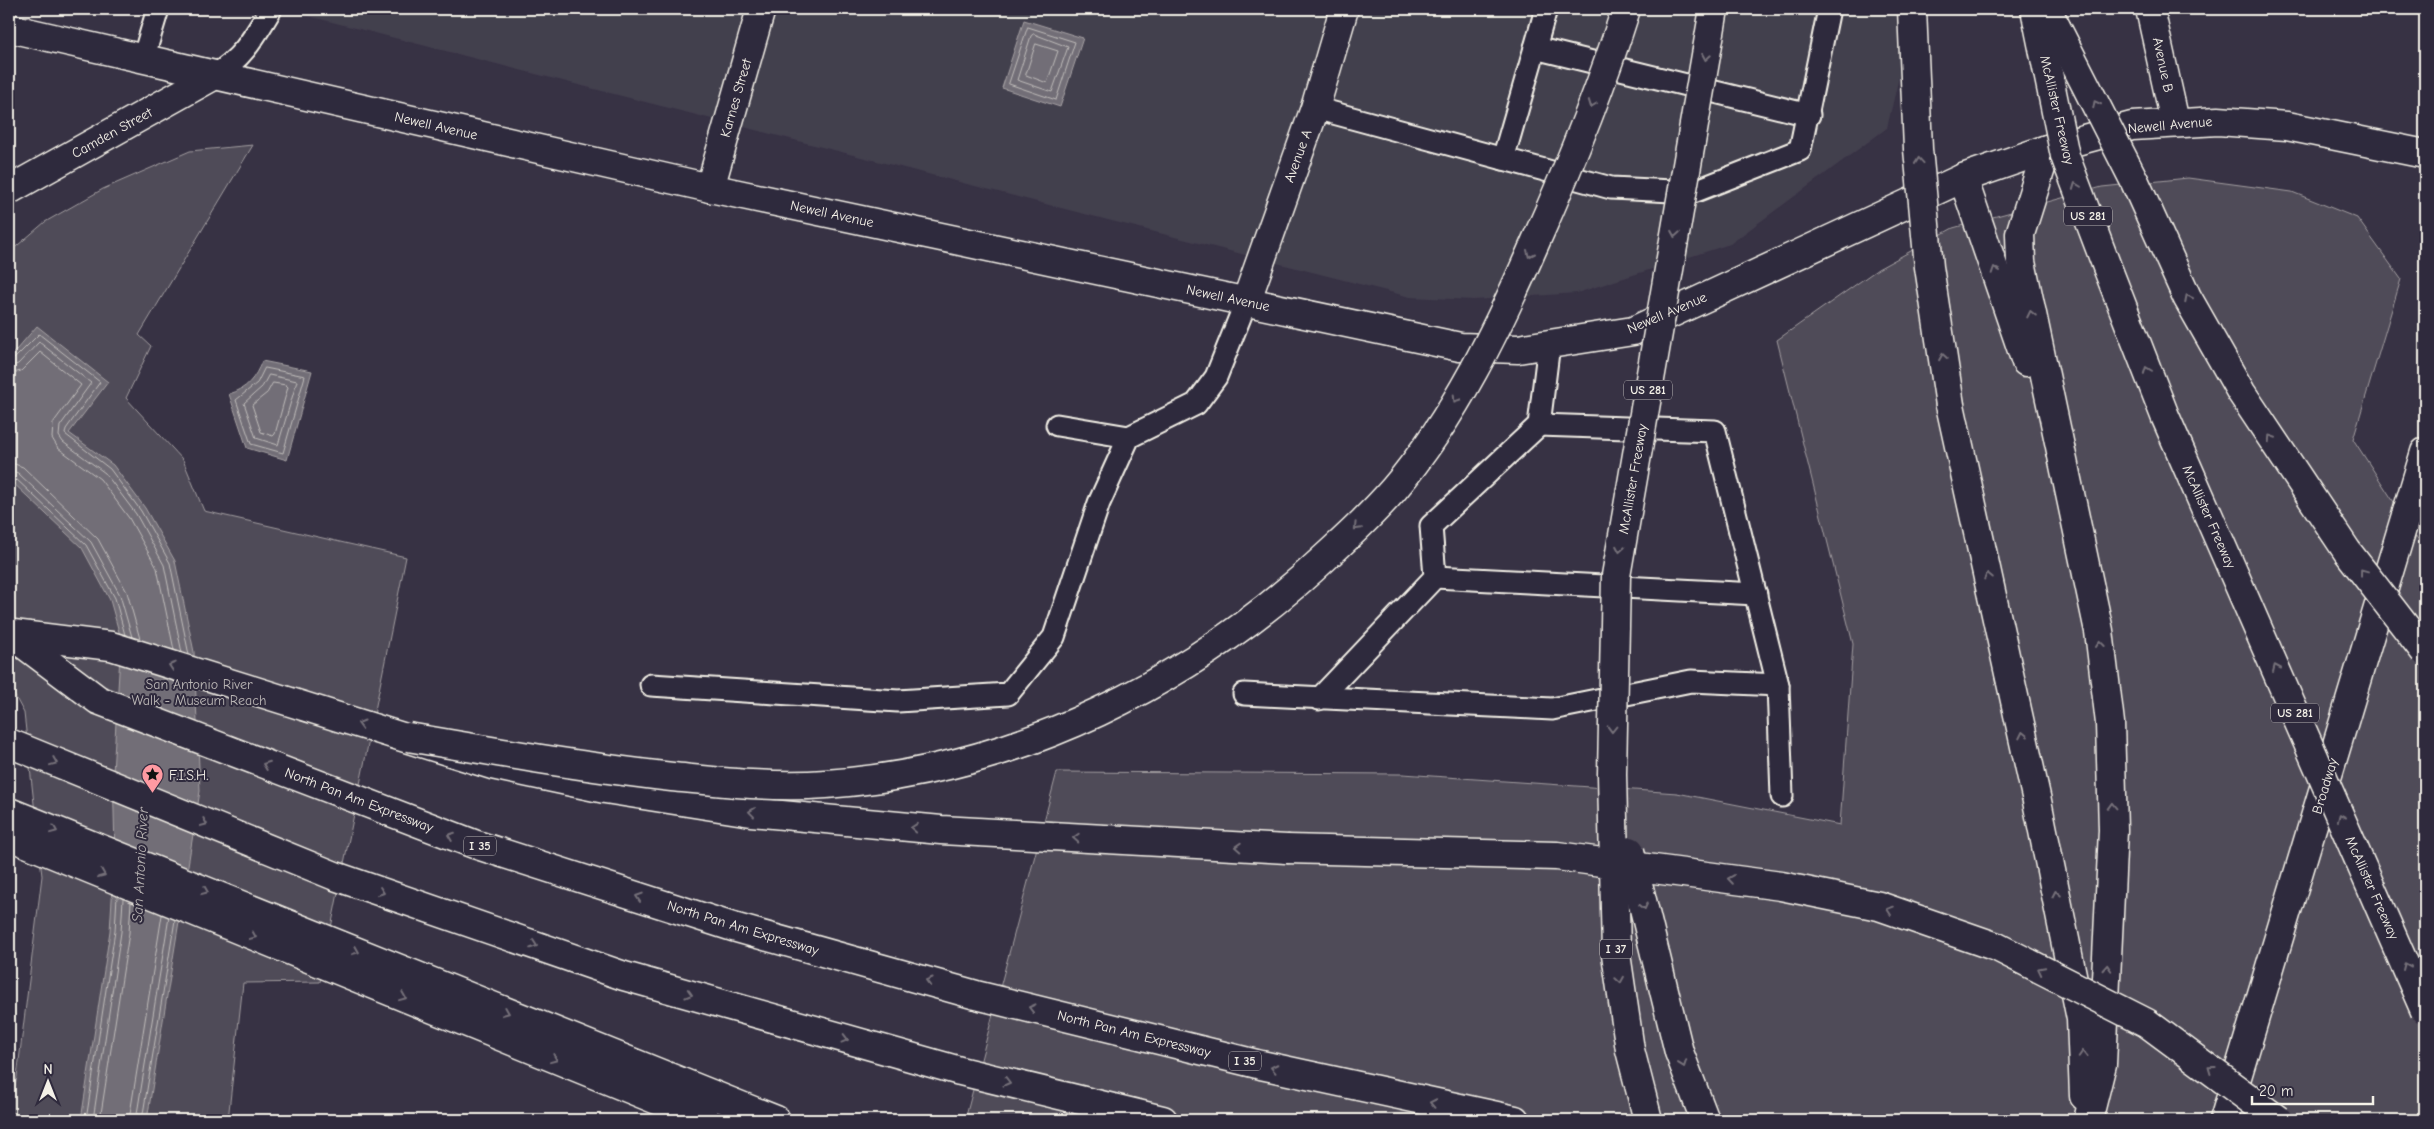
<svg xmlns="http://www.w3.org/2000/svg" width="2434" height="1129" font-family="'Comic Neue',sans-serif">
<style>
.built{fill:#433f4e}
.green{fill:#504b59;stroke:#a29ea0}
.water{fill:#726e77;stroke:#a6a2a4}
.lines{fill:none;stroke-linecap:round;stroke-linejoin:round}
.shore{stroke:#c0bdbb;stroke-width:1}
.lane-casing{stroke:#f4f1e8;stroke-width:25}
.street-casing{stroke:#f4f1e8;stroke-width:31}
.secondary-casing{stroke:#f4f1e8;stroke-width:31}
.primary-casing{stroke:#f4f1e8;stroke-width:31}
.highway-casing{stroke:#f4f1e8;stroke-width:31}
.lane{stroke:#2f2a3d;stroke-width:21}
.street{stroke:#2f2a3d;stroke-width:28}
.secondary{stroke:#2f2a3d;stroke-width:28}
.primary{stroke:#2f2a3d;stroke-width:28}
.highway{stroke:#2f2a3d;stroke-width:28}
.highway-bridge-casing{stroke:#f4f1e8;stroke-width:31;stroke-linecap:butt}
.highway-bridge{stroke:#2f2a3d;stroke-width:28}
.oneway{stroke:#747079}
.labels{text-anchor:middle;dominant-baseline:central;stroke-width:4;stroke-linejoin:round;paint-order:stroke}
.shield{fill:#2f2a3d;stroke:#b9b5b5;stroke-width:1}
.shield-label{font-size:12px;font-weight:bold;fill:#f4f1e8}
.street-label{font-size:14px;fill:#f4f1e8;stroke:#2f2a3d}
.park-label{font-size:14px;fill:#bbb7b6;stroke:#2f2a3d}
.poi-label{font-size:14px;fill:#f4f1e8;stroke:#2f2a3d;text-anchor:start}
.water-label{font-size:15px;font-style:italic;fill:#bab6b5;stroke:#2f2a3d}
</style>
<rect width="100%" height="100%" fill="#373244"/>
<filter id="ink" filterUnits="userSpaceOnUse"><feTurbulence type="fractalNoise" baseFrequency=".02" numOctaves="2"/><feDisplacementMap in="SourceGraphic" scale="10" xChannelSelector="R" yChannelSelector="G"/><feConvolveMatrix kernelMatrix="1 2 1 2 8 2 1 2 1" color-interpolation-filters="sRGB"/></filter>
<g filter="url(#ink)">
<!-- built -->
<polygon class="built" points="281,9 1915,9 1887,128 1730,244 1577,293 1474,300 1410,297"/>
<!-- green -->
<g class="green">
<polygon points="253,145 139,335 151,346 126,398 183,460 204,511 406,557 320,982 243,983 228,1120 9,1120 9,1110 17,1077 42,876 24,713 9,685 9,248 11,251 45,222 103,189 190,151"/>
<polygon points="2188,178 2292,192 2357,218 2401,279 2353,439 2425,550 2425,1120 965,1120 1057,772 1403,774 1677,793 1840,825 1853,644 1777,340 1878,269 1953,228 2102,187"/>
</g>
<!-- water -->
<g class="water">
<polygon points="1024,20 1083,38 1060,107 1002,88"/>
<polygon points="37,326 108,382 69,433 113,465 145,508 175,561 194,652 200,791 147,1120 81,1120 110,931 115,851 113,773 121,639 110,600 82,548 9,479 9,358"/>
<path d="M262,361L312,371L287,460L247,448L229,394C247,389 255,378 262,361Z"/>
</g>
<g class="lines">
<!-- shore -->
<g class="shore">
<polygon points="1028,27 1075,42 1056,100 1009,84"/>
<polygon points="1034,34 1068,47 1052,92 1017,80 1031,36"/>
<polygon points="1036,44 1058,51 1047,83 1026,75"/>
<polyline points="9,360 14,359 39,334 100,382 66,429 65,434 110,469 141,511 170,563 189,655"/>
<polyline points="9,367 18,364 39,342 91,383 60,426 59,436 63,442 105,473 136,514 164,565 182,653"/>
<polygon points="265,368 305,376 283,453 251,444 236,400 257,383"/>
<polyline points="9,374 21,371 40,352 81,385 53,423 52,438 58,448 100,479 129,518 157,568 174,650"/>
<polygon points="269,375 297,381 278,445 256,438 244,403 262,387"/>
<polygon points="273,383 286,385 288,387 275,434 273,436 261,432 252,405 267,393"/>
<polyline points="9,462 23,467 98,539 127,592 140,639"/>
<polyline points="9,470 18,473 91,542 120,595 132,637"/>
<polyline points="9,476 14,477 86,545 115,598 125,635"/>
<polyline points="86,1120 115,931 117,896"/>
<polyline points="93,1120 121,932 123,899"/>
<polyline points="100,1120 129,933 131,902"/>
<polyline points="129,1120 162,915"/>
<polyline points="136,1120 169,917"/>
<polyline points="142,1120 175,920"/>
</g>
<defs>
<g id="lane">
<polyline points="1535,48 1546,9"/>
<polyline points="143,59 158,9"/>
<path d="M215,75C244,57 254,37 271,9"/>
<polyline points="1315,108 1611,188 1693,192 1800,150 1829,9"/>
<polyline points="1503,159 1535,48 1809,115"/>
<polyline points="1057,425 1129,437"/>
<polyline points="1539,425 1715,431 1778,685 1782,796"/>
<polyline points="2407,511 2425,516"/>
<polyline points="1435,577 1756,594"/>
<polyline points="651,685 898,701 1008,694 1054,637 1099,503 1129,437 1196,404 1216,377 1246,302"/>
<polyline points="1244,694 1552,709 1691,681 1778,685"/>
<polyline points="1319,699 1435,577 1431,526 1539,425 1549,344"/>
</g>
<g id="street">
<polyline points="2150,9 2175,122"/>
<polyline points="710,188 761,9"/>
<polyline points="1246,302 1315,108 1344,9"/>
</g>
<g id="secondary">
<polyline points="9,28 710,188 1460,347 1518,349 1633,331 1963,178 2047,149 2132,126 2218,121 2287,126 2425,154"/>
<polyline points="9,190 215,75"/>
</g>
<polyline id="primary" points="2224,1120 2425,452"/>
<g id="highway">
<polyline points="2047,149 2020,234 2021,262 2099,631 2110,723 2113,830 2102,1064 2088,1120"/>
<polyline points="1963,178 2026,362"/>
<polyline points="1950,405 2037,801 2081,1019 2084,1096"/>
<polyline points="9,633 98,700 474,844 733,927 976,995 1261,1065 1515,1120"/>
<polyline points="13,634 111,646 492,765 605,789 751,812 941,830 1287,849"/>
<polyline points="9,743 335,876 624,976 960,1071 1163,1120"/>
<polyline points="9,812 776,1120"/>
<polyline points="9,836 706,1120"/>
</g>
</defs>
<!-- lane casing -->
<use href="#lane" class="lane-casing"/>
<!-- street casing -->
<use href="#street" class="street-casing"/>
<!-- secondary casing -->
<use href="#secondary" class="secondary-casing"/>
<!-- primary casing -->
<use href="#primary" class="primary-casing"/>
<!-- highway casing -->
<use href="#highway" class="highway-casing"/>
<!-- lane -->
<use href="#lane" class="lane"/>
<!-- street -->
<use href="#street" class="street"/>
<!-- secondary -->
<use href="#secondary" class="secondary"/>
<!-- primary -->
<use href="#primary" class="primary"/>
<!-- highway -->
<use href="#highway" class="highway"/>
<defs>
<g id="highway-bridge">
<polyline points="1912,9 1918,149 1929,267 1950,405"/>
<polyline points="2035,9 2065,156 2107,267 2165,416 2425,1011"/>
<polyline points="2047,9 2135,182 2187,297 2241,392 2347,551 2425,652"/>
<path d="M408,737C496,752 584,767 672,777C724,782 774,788 826,784C1016,771 1194,682 1331,552C1353,532 1375,511 1394,489C1455,417 1498,328 1535,243C1569,167 1601,89 1626,9"/>
<polyline points="1287,849 1557,856 1781,886 1879,906 1997,947 2147,1023 2278,1120"/>
<polyline points="1630,851 1679,1052 1705,1120"/>
<polyline points="1648,1120 1630,1050 1616,954 1612,774 1616,576 1714,9"/>
</g>
</defs>
<!-- highway-bridge casing -->
<use href="#highway-bridge" class="highway-bridge-casing"/>
<!-- highway-bridge -->
<use href="#highway-bridge" class="highway-bridge"/>
</g>
<!-- one-way arrows -->
<defs><path id="oneway-chevron" d="M-2-3.5L2.5 0L-2 3.5" fill="none" stroke-width="1.6" stroke-linecap="round" stroke-linejoin="round" transform="scale(1.25)"/></defs>
<g class="oneway">
<use href="#oneway-chevron" transform="translate(1706 57) rotate(100)"/>
<use href="#oneway-chevron" transform="translate(1592 104) rotate(111)"/>
<use href="#oneway-chevron" transform="translate(2096 104) rotate(-117)"/>
<use href="#oneway-chevron" transform="translate(1919 161) rotate(-95)"/>
<use href="#oneway-chevron" transform="translate(2076 186) rotate(-111)"/>
<use href="#oneway-chevron" transform="translate(1675 234) rotate(100)"/>
<use href="#oneway-chevron" transform="translate(1530 254) rotate(114)"/>
<use href="#oneway-chevron" transform="translate(1995 270) rotate(-109)"/>
<use href="#oneway-chevron" transform="translate(2188 298) rotate(-117)"/>
<use href="#oneway-chevron" transform="translate(2031 314) rotate(-102)"/>
<use href="#oneway-chevron" transform="translate(1943 357) rotate(-99)"/>
<use href="#oneway-chevron" transform="translate(2147 370) rotate(-111)"/>
<use href="#oneway-chevron" transform="translate(1456 399) rotate(123)"/>
<use href="#oneway-chevron" transform="translate(2271 438) rotate(-123)"/>
<use href="#oneway-chevron" transform="translate(1357 527) rotate(134)"/>
<use href="#oneway-chevron" transform="translate(1620 549) rotate(100)"/>
<use href="#oneway-chevron" transform="translate(2363 572) rotate(-127)"/>
<use href="#oneway-chevron" transform="translate(1988 576) rotate(-102)"/>
<use href="#oneway-chevron" transform="translate(2100 644) rotate(-97)"/>
<use href="#oneway-chevron" transform="translate(172 666) rotate(-162)"/>
<use href="#oneway-chevron" transform="translate(2276 668) rotate(-114)"/>
<use href="#oneway-chevron" transform="translate(361 724) rotate(-164)"/>
<use href="#oneway-chevron" transform="translate(1612 729) rotate(91)"/>
<use href="#oneway-chevron" transform="translate(2023 735) rotate(-102)"/>
<use href="#oneway-chevron" transform="translate(54 762) rotate(22)"/>
<use href="#oneway-chevron" transform="translate(266 765) rotate(-159)"/>
<use href="#oneway-chevron" transform="translate(2112 806) rotate(-92)"/>
<use href="#oneway-chevron" transform="translate(752 812) rotate(-173)"/>
<use href="#oneway-chevron" transform="translate(2341 817) rotate(-114)"/>
<use href="#oneway-chevron" transform="translate(204 823) rotate(22)"/>
<use href="#oneway-chevron" transform="translate(914 828) rotate(-175)"/>
<use href="#oneway-chevron" transform="translate(54 830) rotate(22)"/>
<use href="#oneway-chevron" transform="translate(451 836) rotate(-159)"/>
<use href="#oneway-chevron" transform="translate(1076 838) rotate(-177)"/>
<use href="#oneway-chevron" transform="translate(1238 847) rotate(-177)"/>
<use href="#oneway-chevron" transform="translate(102 874) rotate(22)"/>
<use href="#oneway-chevron" transform="translate(1731 879) rotate(-172)"/>
<use href="#oneway-chevron" transform="translate(205 891) rotate(22)"/>
<use href="#oneway-chevron" transform="translate(381 892) rotate(19)"/>
<use href="#oneway-chevron" transform="translate(2056 894) rotate(-101)"/>
<use href="#oneway-chevron" transform="translate(639 897) rotate(-162)"/>
<use href="#oneway-chevron" transform="translate(1644 906) rotate(76)"/>
<use href="#oneway-chevron" transform="translate(1890 910) rotate(-161)"/>
<use href="#oneway-chevron" transform="translate(253 936) rotate(22)"/>
<use href="#oneway-chevron" transform="translate(534 945) rotate(19)"/>
<use href="#oneway-chevron" transform="translate(356 951) rotate(22)"/>
<use href="#oneway-chevron" transform="translate(2406 966) rotate(-114)"/>
<use href="#oneway-chevron" transform="translate(2107 968) rotate(-87)"/>
<use href="#oneway-chevron" transform="translate(2041 970) rotate(-153)"/>
<use href="#oneway-chevron" transform="translate(1620 980) rotate(81)"/>
<use href="#oneway-chevron" transform="translate(929 981) rotate(-164)"/>
<use href="#oneway-chevron" transform="translate(689 994) rotate(16)"/>
<use href="#oneway-chevron" transform="translate(403 997) rotate(22)"/>
<use href="#oneway-chevron" transform="translate(1032 1008) rotate(-166)"/>
<use href="#oneway-chevron" transform="translate(506 1012) rotate(22)"/>
<use href="#oneway-chevron" transform="translate(845 1039) rotate(15)"/>
<use href="#oneway-chevron" transform="translate(2083 1054) rotate(-93)"/>
<use href="#oneway-chevron" transform="translate(554 1059) rotate(22)"/>
<use href="#oneway-chevron" transform="translate(1683 1064) rotate(70)"/>
<use href="#oneway-chevron" transform="translate(1274 1068) rotate(-168)"/>
<use href="#oneway-chevron" transform="translate(2211 1069) rotate(-144)"/>
<use href="#oneway-chevron" transform="translate(1007 1082) rotate(14)"/>
<use href="#oneway-chevron" transform="translate(1433 1103) rotate(-168)"/>
</g>
</g>
<!-- icons -->
<defs>
<symbol id="sight-pin" viewBox="-11 -11 22 30"><path d="M0 17L-7.5 6A9.5 9.5 0 1 1 7.5 6Z" fill="#ff9aa2" stroke="#2f2a3d"/><path d="M0-6L1.8-2.2L6-1.7L2.9 1.2L3.7 5.4L0 3.3L-3.7 5.4L-2.9 1.2L-6-1.7L-1.8-2.2Z" fill="#111"/></symbol>
</defs>
<g fill-rule="evenodd">
<use href="#sight-pin" x="140" y="762" width="25" height="34"/>
</g>
<g class="labels">
<!-- shield labels -->
<g class="shield">
<rect x="2064" y="206.5" width="48" height="19" rx="4"/>
<rect x="1624" y="380.5" width="48" height="19" rx="4"/>
<rect x="2271" y="703.5" width="48" height="19" rx="4"/>
<rect x="464" y="836.5" width="32" height="19" rx="4"/>
<rect x="1600" y="939.5" width="32" height="19" rx="4"/>
<rect x="1229" y="1051.5" width="32" height="19" rx="4"/>
</g>
<g class="shield-label">
<text x="2088" y="216">US 281</text>
<text x="1648" y="390">US 281</text>
<text x="2295" y="713">US 281</text>
<text x="480" y="846">I 35</text>
<text x="1616" y="949">I 37</text>
<text x="1245" y="1061">I 35</text>
</g>
<!-- street labels -->
<g class="street-label">
<text transform="translate(2163 65) rotate(78)">Avenue B</text>
<text transform="translate(736 98) rotate(-74)">Karnes Street</text>
<text transform="translate(2057 110) rotate(77)">McAllister Freeway</text>
<text transform="translate(2170 125) rotate(-5)">Newell Avenue</text>
<text transform="translate(436 126) rotate(13)">Newell Avenue</text>
<text transform="translate(112 133) rotate(-29)">Camden Street</text>
<text transform="translate(1298 156) rotate(-70)">Avenue A</text>
<text transform="translate(832 214) rotate(12)">Newell Avenue</text>
<text transform="translate(1228 298) rotate(12)">Newell Avenue</text>
<text transform="translate(1667 313) rotate(-23)">Newell Avenue</text>
<text transform="translate(1633 479) rotate(-80)">McAllister Freeway</text>
<text transform="translate(2209 517) rotate(66)">McAllister Freeway</text>
<text transform="translate(2325 786) rotate(-73)">Broadway</text>
<text transform="translate(359 800) rotate(21)">North Pan Am Expressway</text>
<text transform="translate(2372 888) rotate(66)">McAllister Freeway</text>
<text transform="translate(743 928) rotate(17)">North Pan Am Expressway</text>
<text transform="translate(1134 1034) rotate(14)">North Pan Am Expressway</text>
</g>
<!-- park labels -->
<g class="park-label">
<text x="199" y="684">San Antonio River<tspan x="199" dy="16">Walk - Museum Reach</tspan></text>
</g>
<!-- poi labels -->
<g class="poi-label">
<text x="169" y="775">F.I.S.H.</text>
</g>
<!-- water labels -->
<g class="water-label">
<text transform="translate(140 865) rotate(-87)">San Antonio River</text>
</g>
</g>
<!-- margin -->
<rect width="2434" height="1129" fill="none" stroke="#2f2a3d" stroke-width="30"/>
<rect x="15" y="15" width="2404" height="1099" fill="none" stroke="#f4f1e8" stroke-width="2" filter="url(#ink)"/>
<!-- north arrow -->
<g transform="translate(48 1082)" stroke="#2f2a3d" stroke-width="4" paint-order="stroke">
<path d="M0-4L9 19L0 12L-9 19Z" fill="#f4f1e8"/>
<text y="-8" font-size="14" font-weight="bold" text-anchor="middle" fill="#f4f1e8">N</text>
</g>
<!-- scale -->
<path d="M2252 1096v8h121v-8" fill="none" stroke="#f4f1e8" stroke-width="2.5"/>
<text x="2259" y="1096" font-size="15" fill="#f4f1e8" stroke="#2f2a3d" stroke-width="4" paint-order="stroke">20 m</text>
</svg>
